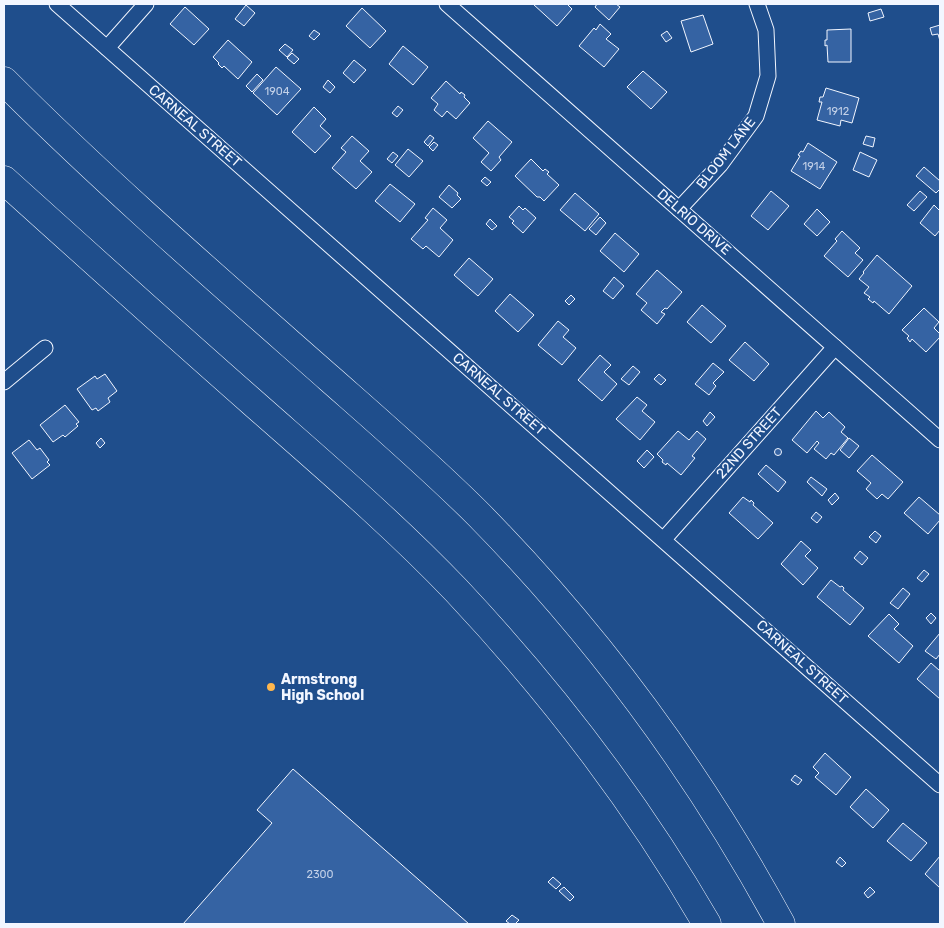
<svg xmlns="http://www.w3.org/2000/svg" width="944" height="928" font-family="Rubik,sans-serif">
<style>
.building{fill:#3563a3;stroke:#f2f6ff}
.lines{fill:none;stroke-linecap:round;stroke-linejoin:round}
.minor-casing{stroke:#f2f6ff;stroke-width:17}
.motorway-casing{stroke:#f2f6ff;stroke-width:29}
.minor{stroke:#1f4e8c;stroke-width:15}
.motorway{stroke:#1f4e8c;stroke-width:28}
.poi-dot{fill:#ffb74d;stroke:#1f4e8c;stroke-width:2}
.labels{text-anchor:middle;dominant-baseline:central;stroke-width:4;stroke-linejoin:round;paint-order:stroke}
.number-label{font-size:11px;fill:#c3d1e8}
.street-label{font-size:14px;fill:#f2f6ff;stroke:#1f4e8c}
.poi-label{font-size:14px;font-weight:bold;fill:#f2f6ff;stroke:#1f4e8c;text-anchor:start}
</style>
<rect width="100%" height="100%" fill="#1f4e8c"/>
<!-- building -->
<g class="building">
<polygon points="533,4 567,4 572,9 557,26"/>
<polygon points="597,4 616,4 620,7 609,20 595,7"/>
<polygon points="246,5 255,13 244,26 235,19"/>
<polygon points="185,7 209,29 194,45 170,24"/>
<polygon points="362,8 386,31 370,48 346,26"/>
<polygon points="881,9 884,17 870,21 868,13"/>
<polygon points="703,15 713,44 691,52 681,21"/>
<polygon points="600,24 611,34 606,39 619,49 604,67 579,46 594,28 596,30"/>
<polygon points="940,25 940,41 938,34 932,35 930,28"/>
<polygon points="851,29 851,62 828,62 827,45 825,46 825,40 827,40 827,30"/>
<polygon points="314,30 320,34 314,40 309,36"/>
<polygon points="667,31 672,38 666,42 661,35"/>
<polygon points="228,40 252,62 238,79 224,66 222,68 218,64 219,63 213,57"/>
<polygon points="285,44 293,50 287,57 279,50"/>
<polygon points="403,46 428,67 413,85 389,64"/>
<polygon points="292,53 299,59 294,64 287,58"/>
<polygon points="354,60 366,70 354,83 343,73"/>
<polygon points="276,67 301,89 277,115 253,93"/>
<polygon points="643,71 667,92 651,109 627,87"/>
<polygon points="257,74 263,80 252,92 246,86"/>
<polygon points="328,80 335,87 330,93 323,87"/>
<polygon points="446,81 460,94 461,92 465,95 464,97 470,103 456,119 447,111 442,117 434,110 438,104 431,98"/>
<polygon points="826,88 859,98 852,123 841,120 840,126 817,120 822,102 819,102 820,97 823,97"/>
<polygon points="398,106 403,110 397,117 392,113"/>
<polygon points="314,107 326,119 320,126 331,136 315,153 292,132"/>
<polygon points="488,121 512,142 499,157 501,160 491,171 481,162 489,153 473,138"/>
<polygon points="430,135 434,138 428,146 424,142"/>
<polygon points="352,136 369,151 360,161 372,172 356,189 332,168 346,152 341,148"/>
<polygon points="866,136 875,138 873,147 863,144"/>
<polygon points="434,142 438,145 433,151 429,147"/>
<polygon points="808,143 837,162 820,189 791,171 800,156 798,155 801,151 803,152"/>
<polygon points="408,149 423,161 409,177 395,165"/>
<polygon points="393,152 398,156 392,163 387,159"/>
<polygon points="860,152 877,160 869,177 853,170"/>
<polygon points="531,159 543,171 545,169 549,172 547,174 559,185 544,201 540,197 537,197 515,176"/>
<polygon points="924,167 940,181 940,189 936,193 916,176"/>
<polygon points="485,177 491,182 487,186 481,181"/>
<polygon points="390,184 415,204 400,222 375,201"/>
<polygon points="449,185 458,193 457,195 461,199 452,208 439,197"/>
<polygon points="771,191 789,206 768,230 751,216"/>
<polygon points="920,191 927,197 914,211 907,205"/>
<polygon points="575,193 599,214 585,231 560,210"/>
<polygon points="934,205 940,211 940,230 935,236 920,223"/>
<polygon points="519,206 523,210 525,208 536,218 523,233 512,223 514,221 509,217"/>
<polygon points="433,208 447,220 440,228 453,240 439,257 426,246 423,249 411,239 428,220 425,218"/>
<polygon points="817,209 830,222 817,236 804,224"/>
<polygon points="600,217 606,223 596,235 589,229"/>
<polygon points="490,219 497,226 492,230 486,224"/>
<polygon points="842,231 860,248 855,253 863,260 848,277 824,256 837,241 835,239"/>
<polygon points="615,233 639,254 624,272 600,251"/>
<polygon points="877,255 912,286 889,314 874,301 873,303 868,299 870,297 864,293 869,287 859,279 864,273 863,272"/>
<polygon points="469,258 493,279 478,296 454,275"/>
<polygon points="657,270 682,292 667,309 665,308 661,312 665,314 657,324 641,310 647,303 636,294"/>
<polygon points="614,277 624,286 613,299 603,291"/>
<polygon points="510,294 534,315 518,332 495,311"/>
<polygon points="571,295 575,299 569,305 565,301"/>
<polygon points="702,305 726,326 711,343 687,322"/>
<polygon points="924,308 939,322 934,328 940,334 940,337 926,352 912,339 910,342 907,338 909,336 902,330"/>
<polygon points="558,321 569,330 563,337 576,348 562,365 538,345"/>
<polygon points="745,342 769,364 754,381 729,360"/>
<polygon points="600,355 611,365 604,372 617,384 602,401 578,380"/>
<polygon points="713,363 724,372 713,383 716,386 709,395 695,384"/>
<polygon points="633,366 640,372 629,385 621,379"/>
<polygon points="105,374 117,391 108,398 110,402 98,411 96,408 92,410 77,389 95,376 97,379"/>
<polygon points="659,374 666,380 661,385 654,379"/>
<polygon points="637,397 647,405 642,411 655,422 640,440 616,419"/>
<polygon points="65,405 79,422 76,424 78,426 65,437 63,435 53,442 40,425"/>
<polygon points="816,411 823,418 829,412 845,427 841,432 848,438 834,455 831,453 826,459 814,449 819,443 817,441 807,453 792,440"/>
<polygon points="710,412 715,417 707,426 703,421"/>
<polygon points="678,431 689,440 697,431 706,439 692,456 695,458 681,475 667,463 666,465 662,462 663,460 657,454"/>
<polygon points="101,438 105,443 100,448 96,443"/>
<polygon points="849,438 859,446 849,458 840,450"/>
<polygon points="29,440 37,450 40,448 49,460 47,462 50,465 32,479 12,453"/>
<circle cx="778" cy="452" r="3.5"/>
<polygon points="647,450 654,457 644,468 637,461"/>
<polygon points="872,455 903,482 888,499 882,494 877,499 866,489 871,483 857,471"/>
<polygon points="766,465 786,482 778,492 758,474"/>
<polygon points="811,477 827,489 822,496 807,482"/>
<polygon points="835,493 839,498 832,505 828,500"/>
<polygon points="743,497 750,502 751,500 754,503 753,505 773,523 758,539 729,513"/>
<polygon points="919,497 940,515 940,520 928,534 904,513"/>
<polygon points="816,512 822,517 817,523 811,518"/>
<polygon points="875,531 881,536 876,543 869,537"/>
<polygon points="801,541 811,550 805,556 818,568 803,585 781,564"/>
<polygon points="860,551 868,558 862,565 854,558"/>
<polygon points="924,570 929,574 922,582 917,578"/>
<polygon points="831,580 840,587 842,586 844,588 843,590 864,608 850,625 817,597"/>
<polygon points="903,588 910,594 898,609 890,603"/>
<polygon points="931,613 936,618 931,624 926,618"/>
<polygon points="889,614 899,624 894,629 913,646 899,663 868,636"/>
<polygon points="940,633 940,654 936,659 925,651"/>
<polygon points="931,663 940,671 940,699 917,679"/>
<polygon points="825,753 851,777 836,795 815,777 819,773 813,767"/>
<polygon points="293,769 469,924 183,924 272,823 257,810"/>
<polygon points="795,775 802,780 798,785 791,780"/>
<polygon points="866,789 889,810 873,828 850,807"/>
<polygon points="903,823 927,843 911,861 887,841"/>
<polygon points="940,856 940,888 925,874"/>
<polygon points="840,857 846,863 842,867 836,862"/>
<polygon points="553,877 561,884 556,889 548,882"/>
<polygon points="564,887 574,897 570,901 559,891"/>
<polygon points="870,887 875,892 868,898 864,893"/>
<polygon points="512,915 519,920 515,924 510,924 506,921"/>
</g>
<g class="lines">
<defs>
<g id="minor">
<polyline points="57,4 940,785"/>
<polyline points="447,4 940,440"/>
<polyline points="107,48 146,4"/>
<polyline points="679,209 720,165 756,116 768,76 766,30 757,4"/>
<polyline points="4,382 45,348"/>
<polyline points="664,539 835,347"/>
</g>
<g id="motorway">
<path d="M4,81C108,185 219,281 329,378C380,423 431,467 479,515C598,636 700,775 781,924"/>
<path d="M4,180C86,254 168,328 251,401C320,462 392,523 456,590C550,690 638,805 707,924"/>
</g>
</defs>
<!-- minor casing -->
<use href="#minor" class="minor-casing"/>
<!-- motorway casing -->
<use href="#motorway" class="motorway-casing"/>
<!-- minor -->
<use href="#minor" class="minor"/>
<!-- motorway -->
<use href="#motorway" class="motorway"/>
</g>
<!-- markers -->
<circle class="poi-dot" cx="271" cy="687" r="5"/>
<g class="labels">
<!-- number labels -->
<g class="number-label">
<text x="277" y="91">1904</text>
<text x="838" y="111">1912</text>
<text x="814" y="166">1914</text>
<text x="320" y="874">2300</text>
</g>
<!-- street labels -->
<g class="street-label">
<text transform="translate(195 126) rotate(41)">CARNEAL STREET</text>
<text transform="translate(726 153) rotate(-52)">BLOOM LANE</text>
<text transform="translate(694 222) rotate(41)">DELRIO DRIVE</text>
<text transform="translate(499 394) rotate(41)">CARNEAL STREET</text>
<text transform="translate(749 443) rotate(-48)">22ND STREET</text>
<text transform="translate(802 662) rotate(42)">CARNEAL STREET</text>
</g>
<!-- poi labels -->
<g class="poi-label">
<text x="281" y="679">Armstrong<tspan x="281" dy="16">High School</tspan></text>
</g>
</g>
<!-- border -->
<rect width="944" height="928" fill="none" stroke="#f2f6ff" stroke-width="10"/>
</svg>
